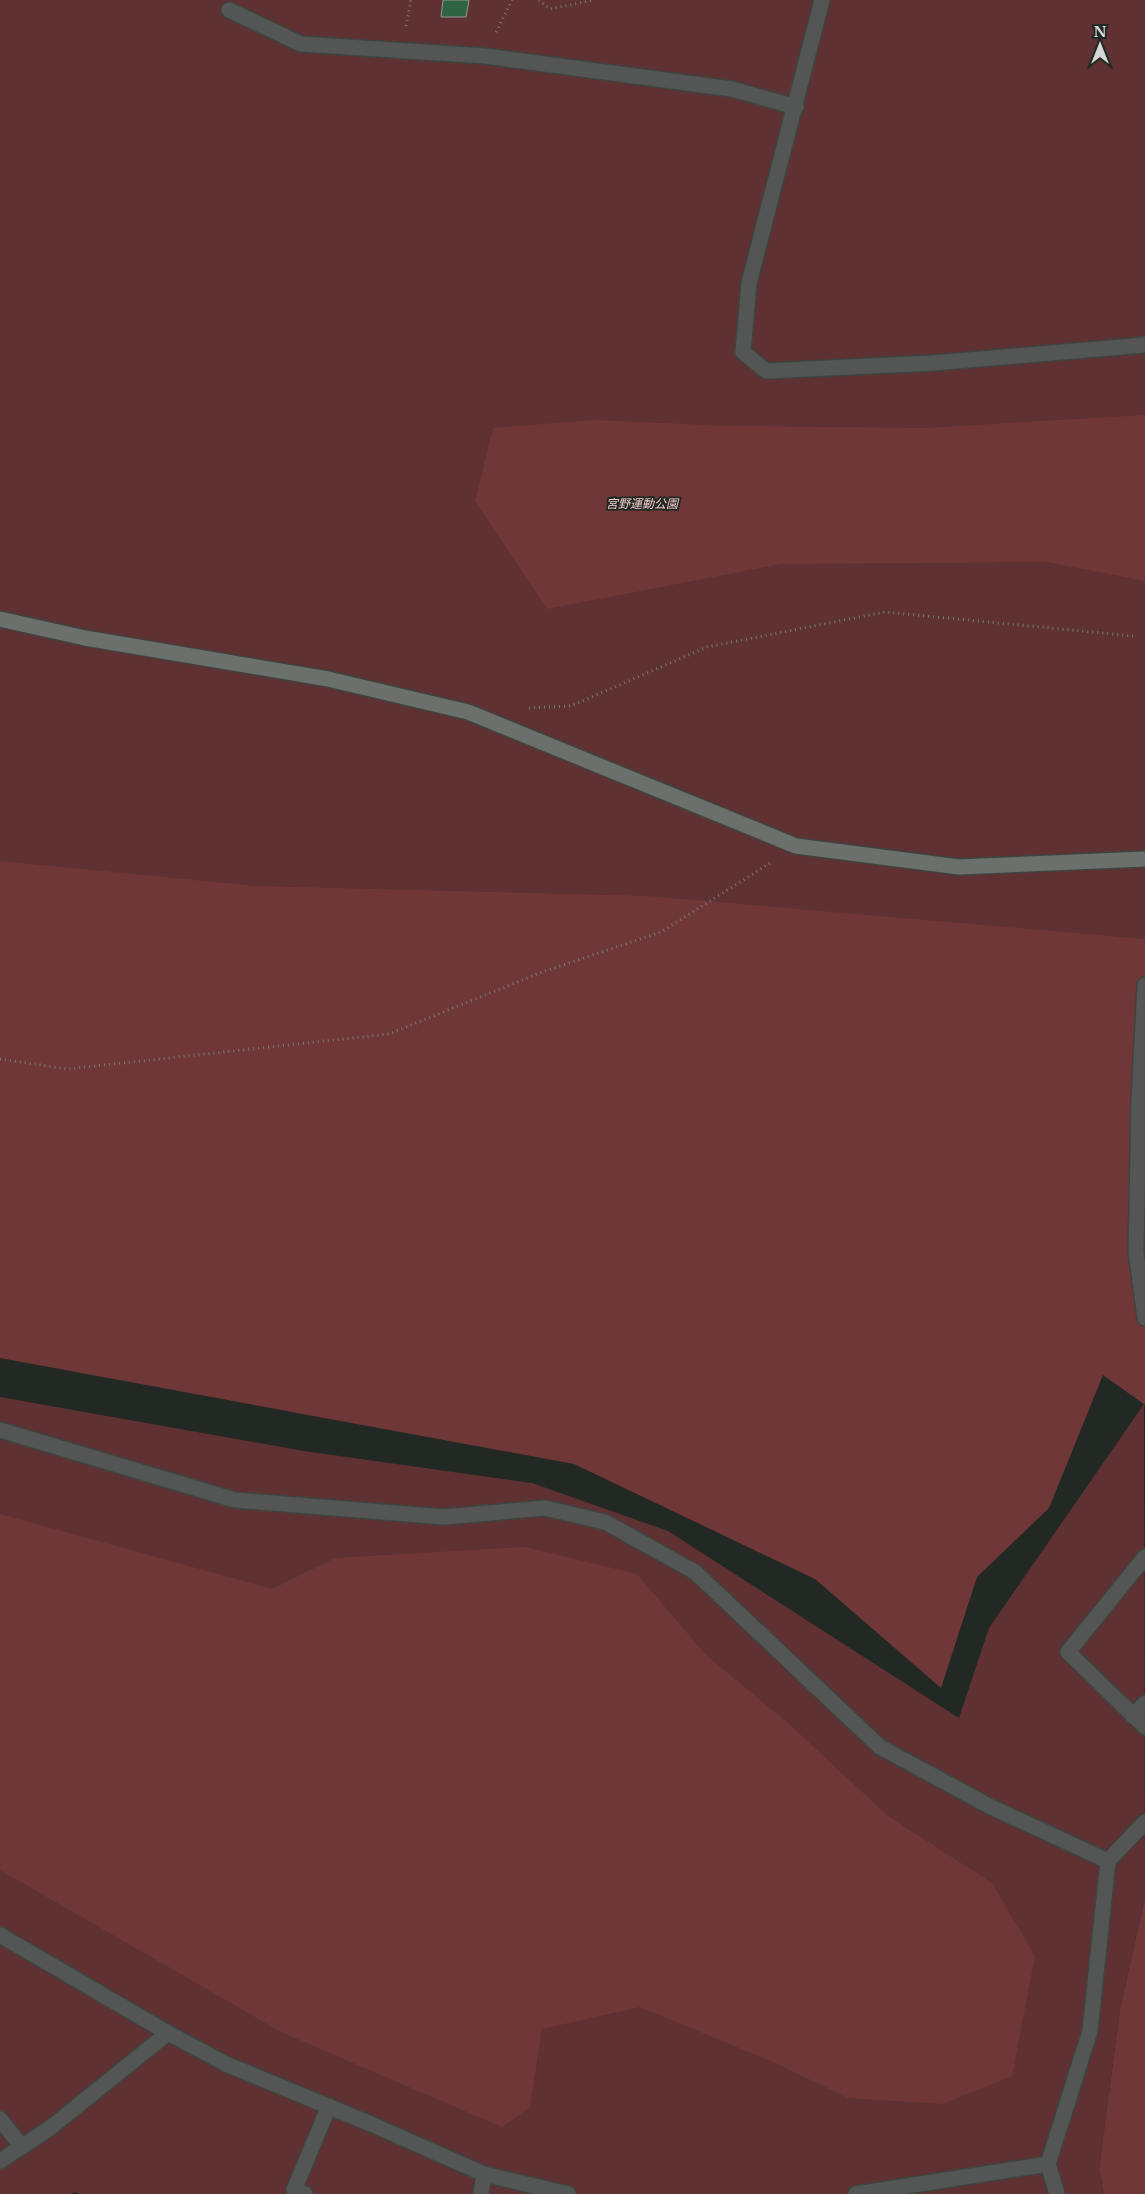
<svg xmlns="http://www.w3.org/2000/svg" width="1145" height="2194" font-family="'Libre Baskerville','Noto Sans JP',serif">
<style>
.green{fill:#5f3132}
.forest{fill:#703738}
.building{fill:#2e6441;stroke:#919893}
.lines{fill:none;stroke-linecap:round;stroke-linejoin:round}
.lane-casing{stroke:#3f4440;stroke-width:18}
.street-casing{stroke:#3f4440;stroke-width:18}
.secondary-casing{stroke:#3f4440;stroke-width:18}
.path{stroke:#757a76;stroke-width:3;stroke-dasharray:1 4;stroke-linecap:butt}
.lane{stroke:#535654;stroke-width:15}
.street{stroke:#535654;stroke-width:15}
.secondary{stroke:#6c706d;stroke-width:15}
.labels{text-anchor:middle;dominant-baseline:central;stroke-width:4;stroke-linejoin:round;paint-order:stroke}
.park-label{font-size:12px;font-style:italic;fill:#f4cccc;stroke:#222823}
</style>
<rect width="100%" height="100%" fill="#222823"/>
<!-- green -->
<g class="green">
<polygon points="0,0 1145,0 1145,1092 0,871"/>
<polygon points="0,1397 304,1451 532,1483 668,1531 959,1718 989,1628 1144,1404 1145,1897 1120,2009 1099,2169 1104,2194 79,2194 75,2192 71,2194 0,2194"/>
</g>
<!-- forest -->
<g class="forest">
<polygon points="1145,415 1145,581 1047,562 781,564 547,609 475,501 493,428 593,420 730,426 925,428"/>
<polygon points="0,861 256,886 647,896 1145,939 1145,1405 1103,1375 1049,1508 977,1577 941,1688 815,1579 574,1464 0,1358"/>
<polygon points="0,1514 272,1589 335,1558 525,1547 637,1574 706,1655 788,1723 888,1816 992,1883 1035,1956 1012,2076 943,2104 848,2098 773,2062 640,2007 542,2029 530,2107 502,2127 281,2032 0,1870"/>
<polygon points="1145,1897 1145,2194 1104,2194 1099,2169 1120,2009"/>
</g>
<!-- building -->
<polygon class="building" points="443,0 469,0 466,17 441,17"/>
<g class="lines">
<defs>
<g id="lane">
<polyline points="1145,1557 1068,1652 1145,1727"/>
<polyline points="1133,1716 1145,1703"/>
<polyline points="305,2194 294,2190 329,2106"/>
</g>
<g id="street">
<polyline points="822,0 749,283 743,352 766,371 933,363 1145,345"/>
<polyline points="229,10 301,44 485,56 732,89 796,107"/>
<polyline points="1145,985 1139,1101 1136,1252 1145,1318"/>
<polyline points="0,1430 235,1500 444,1517 545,1508 605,1522 695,1572 880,1747 989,1806 1108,1861"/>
<polyline points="0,1935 168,2033"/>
<polyline points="0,2119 22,2147"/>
<polyline points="0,2161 50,2128 168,2033 226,2064 371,2124 484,2174 568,2194"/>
<polyline points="481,2194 484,2174"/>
<polyline points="856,2194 1048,2164"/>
<polyline points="1057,2194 1048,2164 1090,2031 1108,1861 1145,1822"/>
</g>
<polyline id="secondary" points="0,619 85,638 328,679 468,712 796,846 959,867 1145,859"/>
</defs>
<!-- lane casing -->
<use href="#lane" class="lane-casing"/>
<!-- street casing -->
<use href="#street" class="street-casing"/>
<!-- secondary casing -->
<use href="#secondary" class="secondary-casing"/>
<!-- path -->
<g class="path">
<polyline points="539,0 550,9 594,0"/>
<polyline points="406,26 411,0"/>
<polyline points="496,32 512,0"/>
<polyline points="529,708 571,706 707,647 885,612 1133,636"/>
<polyline points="0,1059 68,1069 389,1034 542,972 661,932 770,863"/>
</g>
<!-- lane -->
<use href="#lane" class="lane"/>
<!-- street -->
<use href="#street" class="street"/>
<!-- secondary -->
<use href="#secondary" class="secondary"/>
</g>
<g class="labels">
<!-- park labels -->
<g class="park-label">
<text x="642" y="503">宮野運動公園</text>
</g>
</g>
<!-- north arrow -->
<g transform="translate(1100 45)" stroke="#222823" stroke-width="4" paint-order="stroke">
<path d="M0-4L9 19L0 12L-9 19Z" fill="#d5d8d6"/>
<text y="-8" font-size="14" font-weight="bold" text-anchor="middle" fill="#d5d8d6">N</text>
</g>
</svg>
